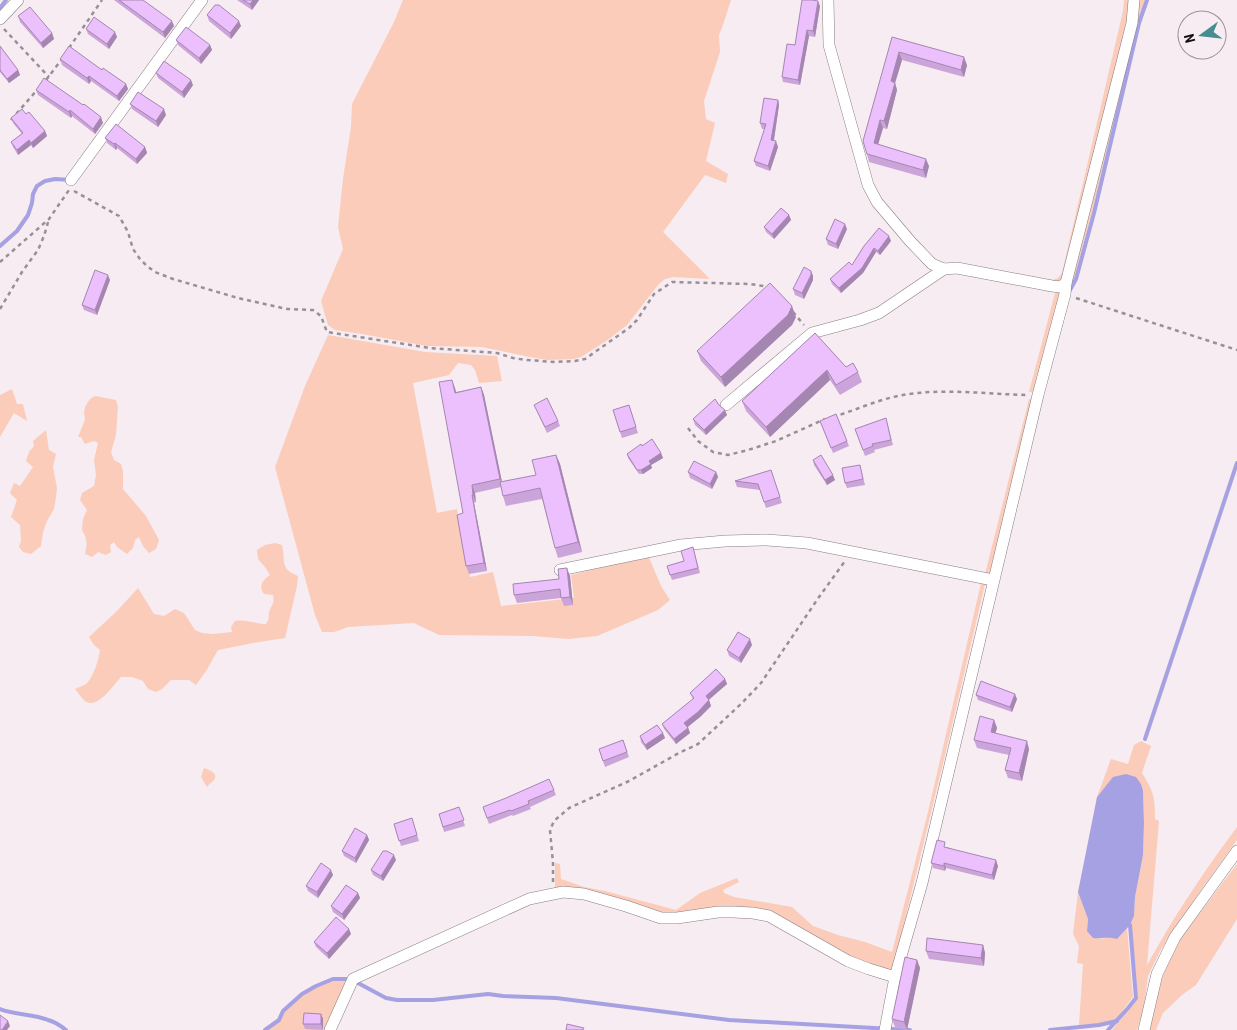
<svg xmlns="http://www.w3.org/2000/svg" width="1237" height="1030" font-family="'Roboto Condensed',sans-serif">
<style>
.green{fill:#faccb9}
.water{fill:#a6a1e2}
.lines{fill:none;stroke-linecap:round;stroke-linejoin:round}
.stream{stroke:#a6a1e2;stroke-width:4}
.minor-casing{stroke:#877d82;stroke-width:12}
.path{stroke:#989095;stroke-width:2.5;stroke-dasharray:4 4;stroke-linecap:butt}
.minor{stroke:#fff;stroke-width:11}
.wall{fill:#cba5da}
.shaded-wall{fill:#a586b1}
.building{fill:#ecc0fd;stroke:#a586b1}
</style>
<rect width="100%" height="100%" fill="#f7ecf2"/>
<!-- green -->
<g class="green">
<polygon points="403,0 731,0 723,25 719,35 720,52 704,101 706,119 715,123 706,161 728,174 726,183 705,175 663,232 710,279 673,277 665,279 658,285 627,325 609,339 581,357 573,359 547,360 530,357 482,347 427,346 362,334 335,330 328,325 321,301 343,249 338,227 343,179 351,127 352,104 394,22"/>
<polygon points="1124,0 1130,0 1129,9 1106,109 1064,278 1056,282 1047,282 1058,278 1062,273 1123,11"/>
<polygon points="1136,0 1145,0 1138,23 1092,212 1074,279 1068,290"/>
<polygon points="1060,292 1034,392 1029,392 1055,293"/>
<polygon points="328,335 425,352 497,356 502,381 479,383 475,370 471,365 458,363 449,375 413,383 437,513 457,509 470,577 493,572 501,606 574,598 571,575 648,555 661,586 670,600 658,610 597,636 568,639 534,636 439,635 414,623 348,627 334,632 322,632 315,615 275,467 305,386"/>
<polygon points="12,389 17,404 23,404 27,421 14,413 0,437 0,395"/>
<path d="M95,396L116,400L118,407L116,435L111,452L114,460L121,464L123,471V489L146,516L159,540L156,549L149,553L143,546L139,537L135,540L133,548L127,554L117,547L114,542L110,545L111,552L106,555L98,552L92,557L85,554C87,544 88,540 82,530L83,519L87,510L80,500L82,493L94,486L96,475L94,460L98,443L94,441L85,444L81,437H78L85,420L84,413L85,407L90,399Z"/>
<polygon points="1029,399 1033,399 989,576 985,574"/>
<polygon points="46,430 49,450 56,454 53,467 57,488 56,497 54,509 47,521 43,532 41,546 31,554 23,552 19,547 21,541 20,525 11,517 17,500 10,493 14,483 20,486 33,467 26,461 29,452 34,446 33,441"/>
<path d="M275,543L282,545C286,562 279,568 298,576L297,586L285,638L253,643L218,650L206,671L196,685L189,680H171L162,689L156,692L148,689L143,681L132,677H121C113,685 98,710 85,701C81,698 78,692 75,689C79,687 83,686 86,684C93,678 99,659 100,650L94,645L89,637L117,611L138,588L154,614L164,616L175,609L184,613L195,630L202,633L213,634L232,632L231,627L235,621C246,619 255,624 266,624C270,619 268,617 269,612C271,605 275,604 273,595L264,594C258,586 263,580 270,575L265,567L258,559L257,550L265,545Z"/>
<polygon points="981,583 985,584 946,751 892,973 858,961 776,915 664,915 555,888 555,863 560,864 561,879 584,887 605,891 676,910 700,893 737,878 739,882 723,890 724,893 734,897 792,907 813,926 838,935 865,942 892,952 928,812"/>
<path d="M1141,741L1151,746L1142,773C1154,792 1155,798 1155,819L1159,821L1147,965C1157,948 1166,931 1177,914C1196,884 1216,855 1237,827V840L1203,887L1160,951L1148,976L1144,1007L1137,1030H1112L1138,997L1131,923L1134,916L1135,897L1143,855L1144,823L1143,791L1113,778L1097,797L1111,759L1128,764L1134,745Z"/>
<path d="M204,768C210,770 220,774 213,781C211,783 208,785 207,787L201,777Z"/>
<polygon points="1237,864 1237,919 1196,985 1182,995 1163,1013 1156,1030 1148,1030 1163,976 1171,957 1180,939"/>
<polygon points="1078,892 1088,919 1087,931 1100,939 1110,937 1117,939 1127,928 1133,997 1115,1020 1098,1024 1079,1025 1083,964 1077,963 1079,946 1073,934"/>
<polygon points="333,980 349,982 327,1026 324,1030 267,1030 280,1021 284,1011 302,995 317,987"/>
</g>
<!-- water -->
<path class="water" d="M1126,774L1136,777L1141,784L1143,791L1144,823L1143,855L1135,897L1134,916L1130,925L1117,939C1107,936 1102,939 1093,938L1087,931L1088,919L1078,892L1097,797L1113,777Z"/>
<g class="lines">
<!-- stream -->
<g class="stream">
<polyline points="0,8 6,0"/>
<polyline points="0,246 17,231 28,215 32,203 33,194 37,186 45,181 55,179 71,180"/>
<polyline points="1070,290 1076,279 1094,213 1139,23 1147,0"/>
<polyline points="1145,739 1237,463"/>
<path d="M0,1009C16,1015 33,1014 48,1020C55,1022 61,1026 66,1030"/>
<polyline points="265,1030 279,1020 283,1011 302,994 316,986 333,979 345,979 358,983 386,998 397,1000 433,1000 488,994 503,996 556,998 729,1020 910,1030"/>
<polyline points="1050,1030 1099,1025 1117,1021"/>
<polyline points="1108,1030 1128,1008 1136,998 1130,925"/>
</g>
<defs>
<g id="minor">
<polyline points="828,0 829,45 868,185 877,202 910,241 932,264 944,269 957,268 1052,286 1060,287 1066,283"/>
<polyline points="0,19 18,0"/>
<polyline points="71,180 202,0"/>
<polyline points="726,405 812,333 860,320 879,313 944,269"/>
<polyline points="560,570 681,545 725,541 767,540 807,543 993,580"/>
<polyline points="330,1030 353,979 529,899 563,892 584,894 626,906 661,918 677,918 718,912 733,912 753,913 769,916 848,961 869,969 895,977"/>
<polyline points="885,1030 895,977 922,883 1038,395 1065,294 1066,283 1132,23 1134,0"/>
<polyline points="1144,1030 1157,974 1175,937 1237,851"/>
</g>
</defs>
<!-- minor casing -->
<use href="#minor" class="minor-casing"/>
<!-- path -->
<g class="path">
<polyline points="4,29 49,77"/>
<polyline points="69,48 102,0"/>
<polyline points="46,80 62,59"/>
<polyline points="11,120 37,90"/>
<polyline points="74,191 119,216 128,232 133,249 140,259 147,266 155,272 173,279 238,298 287,309 313,310 321,316 327,332 430,348 497,353 513,358 526,360 555,362 575,361 585,359 629,328 637,320 654,294 672,282 750,284 763,286 767,288"/>
<polyline points="0,262 49,219 69,190"/>
<polyline points="1076,298 1237,350"/>
<polyline points="0,309 22,272 38,250 44,236 49,219"/>
<polyline points="793,312 804,325"/>
<path d="M833,417C856,410 879,399 903,395C944,388 985,394 1026,395"/>
<polyline points="688,428 698,441 713,452 728,455 748,450 776,441 825,419"/>
<polyline points="553,882 553,863 550,830 554,821 569,808 629,781 679,753 698,744 742,703 761,683 819,597 845,561"/>
</g>
<!-- minor -->
<use href="#minor" class="minor"/>
</g>
<!-- wall -->
<g class="wall">
<polygon points="114,0 143,0 174,26 165,38"/>
<polygon points="237,0 259,0 252,10"/>
<polygon points="814,1 820,6 815,37 809,36 800,85 783,82 782,77 795,45"/>
<polygon points="207,15 241,26 231,39 209,21"/>
<polygon points="18,16 52,33 54,39 43,48 20,22"/>
<polygon points="86,29 117,37 109,49 88,34"/>
<polygon points="892,37 967,65 964,77 902,60 895,83 897,90 887,129 883,128 878,145 929,166 926,178 869,162 867,154"/>
<polygon points="176,40 210,45 212,50 201,64 178,45"/>
<polygon points="0,46 18,70 20,75 9,83 0,72"/>
<polygon points="60,59 102,70 126,84 128,89 119,101 91,81 89,84 62,65"/>
<polygon points="156,73 193,85 184,98 158,78"/>
<polygon points="36,90 103,123 95,134 72,116 71,118 38,95"/>
<polygon points="778,100 779,105 774,141 778,147 770,171 756,166 754,161 765,129 762,129 760,123"/>
<polygon points="130,104 166,115 158,127 132,109"/>
<polygon points="26,114 45,131 47,136 33,148 31,145 18,155 13,147 11,142 22,134 13,123 11,118"/>
<polygon points="105,138 145,147 147,153 137,164 117,148 116,150 107,143"/>
<polygon points="789,215 791,220 774,239 766,232 764,227"/>
<polygon points="847,229 838,249 828,245 826,239"/>
<polygon points="891,241 880,255 876,252 863,273 841,293 832,284 830,279 852,265 864,246"/>
<polygon points="811,271 813,276 813,280 804,299 795,295 793,289"/>
<polygon points="110,280 97,315 84,310 82,305"/>
<polygon points="796,317 792,325 725,387 701,361 697,351"/>
<polygon points="815,333 846,367 858,372 862,382 840,395 830,380 770,437 746,411 742,401"/>
<polygon points="481,387 484,395 502,482 536,475 556,455 560,464 582,552 558,558 555,548 542,499 506,506 503,496 501,487 475,493 476,502 474,503 487,571 469,574 466,566 455,388 456,392"/>
<polygon points="534,405 558,421 560,426 547,433"/>
<polygon points="629,405 638,433 622,438 613,410"/>
<polygon points="719,405 727,415 706,435 695,425 693,419"/>
<polygon points="836,414 849,446 833,453 820,421"/>
<polygon points="886,418 893,445 874,450 875,452 865,456 855,429"/>
<polygon points="642,446 661,453 663,458 651,465 652,468 643,474 639,474 628,458 627,454"/>
<polygon points="813,460 835,480 827,485 814,465"/>
<polygon points="860,465 865,485 847,488 845,483"/>
<polygon points="771,470 782,503 766,508 760,490 737,487 735,481"/>
<polygon points="688,472 716,472 718,477 712,489 690,478"/>
<polygon points="693,547 700,573 672,580 667,566 684,561"/>
<polygon points="570,576 573,605 564,606 561,598 517,603 514,595"/>
<polygon points="752,645 741,663 729,656 727,650"/>
<polygon points="725,679 727,684 709,700 711,706 700,717 688,727 690,733 676,744 664,729 662,724 693,699 690,693"/>
<polygon points="976,695 1017,699 1012,712 978,700"/>
<polygon points="994,720 997,728 995,734 1029,749 1022,781 1008,778 1005,770 1009,755 977,748 974,740"/>
<polygon points="640,736 665,738 647,750 641,742"/>
<polygon points="623,740 629,757 605,767 599,749"/>
<polygon points="554,790 556,795 530,807 531,809 513,816 512,815 489,824 483,807"/>
<polygon points="459,807 465,826 444,832 439,814"/>
<polygon points="412,818 419,841 401,846 394,824"/>
<polygon points="367,835 369,840 356,863 344,856 342,851"/>
<polygon points="947,847 998,866 994,880 946,868 945,871 933,868 931,863"/>
<polygon points="396,860 383,881 373,875 371,870"/>
<polygon points="333,875 318,898 308,891 306,886"/>
<polygon points="358,893 360,898 344,920 333,912 331,906"/>
<polygon points="351,934 329,959 316,947 314,942"/>
<polygon points="983,945 985,953 984,966 929,959 926,951"/>
<polygon points="917,960 920,968 907,1030 895,1027 892,1019"/>
<polygon points="321,1014 323,1019 323,1030 305,1029 303,1024"/>
</g>
<!-- shaded-wall -->
<g class="shaded-wall">
<polygon points="253,0 259,0 252,10 250,4"/>
<polygon points="818,1 820,6 815,37 813,31"/>
<polygon points="172,21 174,26 165,38 163,32"/>
<polygon points="239,21 241,26 231,39 230,33"/>
<polygon points="807,30 809,36 800,85 798,80"/>
<polygon points="115,32 117,37 109,49 107,44"/>
<polygon points="52,33 54,39 43,48 41,43"/>
<polygon points="210,45 212,50 201,64 199,58"/>
<polygon points="899,52 902,60 895,83 897,90 887,129 884,121 891,81"/>
<polygon points="964,57 967,65 964,77 961,70"/>
<polygon points="18,70 20,75 9,83 7,79"/>
<polygon points="89,76 91,81 89,84 87,78"/>
<polygon points="191,80 193,85 184,98 182,92"/>
<polygon points="126,84 128,89 119,101 117,96"/>
<polygon points="778,100 779,105 773,145 771,140"/>
<polygon points="164,109 166,115 158,127 156,121"/>
<polygon points="70,110 72,116 71,118 69,112"/>
<polygon points="101,117 103,123 95,134 93,129"/>
<polygon points="880,120 883,128 876,151 874,143"/>
<polygon points="45,131 47,136 33,148 31,143"/>
<polygon points="29,140 31,145 18,155 17,150"/>
<polygon points="776,141 778,147 770,171 768,166"/>
<polygon points="115,143 117,148 116,150 114,144"/>
<polygon points="145,147 147,153 137,164 136,159"/>
<polygon points="926,159 929,166 926,178 923,170"/>
<polygon points="789,215 791,220 774,239 772,234"/>
<polygon points="845,224 847,229 838,249 836,244"/>
<polygon points="889,236 891,241 880,255 878,251"/>
<polygon points="874,248 876,252 863,273 841,293 839,288"/>
<polygon points="811,271 813,276 813,280 804,299 802,293"/>
<polygon points="108,275 110,280 97,315 95,310"/>
<polygon points="792,306 796,317 792,325 725,387 721,377"/>
<polygon points="827,370 830,380 770,437 766,427"/>
<polygon points="452,380 455,388 458,401 455,393"/>
<polygon points="481,387 484,395 503,487 500,479"/>
<polygon points="725,410 727,415 706,435 704,430"/>
<polygon points="661,453 663,458 651,465 652,468 643,474 641,470 649,461"/>
<polygon points="556,455 560,464 582,552 578,542"/>
<polygon points="716,472 718,477 712,489 710,484"/>
<polygon points="833,475 835,480 827,485 825,480"/>
<polygon points="472,485 475,493 476,502 473,495"/>
<polygon points="472,495 474,503 487,571 484,563"/>
<polygon points="567,568 570,576 573,605 570,597"/>
<polygon points="750,639 752,645 741,663 739,658"/>
<polygon points="725,679 727,684 707,701 706,696"/>
<polygon points="1015,694 1017,699 1012,712 1010,707"/>
<polygon points="709,700 711,706 700,717 686,728 684,723"/>
<polygon points="994,720 997,728 993,740 991,732"/>
<polygon points="688,728 690,733 676,744 674,739"/>
<polygon points="663,733 665,738 647,750 645,745"/>
<polygon points="1027,741 1029,749 1022,781 1019,773"/>
<polygon points="367,835 369,840 356,863 355,858"/>
<polygon points="394,855 396,860 383,881 381,876"/>
<polygon points="996,860 998,866 994,880 992,875"/>
<polygon points="944,863 946,868 945,871 944,866"/>
<polygon points="331,870 333,875 318,898 317,892"/>
<polygon points="358,893 360,898 344,920 342,914"/>
<polygon points="349,929 351,934 329,959 327,953"/>
<polygon points="983,945 985,953 984,966 981,958"/>
<polygon points="917,960 920,968 907,1030 904,1022"/>
<polygon points="321,1014 323,1019 323,1030 321,1024"/>
<polygon points="8,1021 10,1026 7,1030 2,1030"/>
</g>
<!-- building -->
<g class="building">
<polygon points="119,0 143,0 172,21 163,32"/>
<polygon points="243,0 253,0 250,4"/>
<polygon points="802,0 812,0 818,1 813,31 807,30 798,80 782,77 787,44 795,45"/>
<polygon points="215,5 219,5 239,21 230,33 207,15"/>
<polygon points="30,7 52,33 41,43 18,16"/>
<polygon points="94,17 115,32 107,44 86,29"/>
<polygon points="186,27 210,45 199,58 176,40"/>
<polygon points="892,37 964,57 961,70 899,52 891,81 895,83 884,121 880,120 874,143 926,159 923,170 867,154 863,141"/>
<polygon points="0,46 18,70 7,79 0,70"/>
<polygon points="69,46 102,70 103,68 126,84 117,96 89,76 87,78 60,59"/>
<polygon points="164,61 191,80 182,92 156,73"/>
<polygon points="44,78 83,105 84,104 101,117 93,129 70,110 69,112 36,90"/>
<polygon points="138,92 164,109 156,121 130,104"/>
<polygon points="764,98 778,100 771,140 776,141 768,166 754,161 766,124 760,123"/>
<polygon points="22,109 26,114 29,112 45,131 31,143 29,140 17,150 11,142 23,133 11,118"/>
<polygon points="116,124 145,147 136,159 115,143 114,144 105,138"/>
<polygon points="781,208 789,215 772,234 764,227"/>
<polygon points="835,219 845,224 836,244 826,239"/>
<polygon points="879,228 889,236 878,251 874,248 862,268 839,288 830,279 849,262 852,265 864,246"/>
<polygon points="804,267 811,271 811,275 802,293 793,289"/>
<polygon points="95,270 108,275 95,310 82,305"/>
<polygon points="770,283 792,306 788,315 721,377 697,351"/>
<polygon points="815,333 846,367 853,363 858,372 836,385 827,370 766,427 742,401"/>
<polygon points="452,380 455,393 481,387 500,479 472,485 473,495 472,495 484,563 466,566 457,515 463,513 439,382"/>
<polygon points="547,398 558,421 545,427 534,405"/>
<polygon points="715,399 719,405 725,410 704,430 693,419"/>
<polygon points="629,405 636,427 620,432 613,410"/>
<polygon points="836,414 847,441 831,448 820,421"/>
<polygon points="886,418 891,440 872,444 873,446 863,450 855,429"/>
<polygon points="652,439 661,453 649,461 651,464 641,470 637,470 627,454 641,444 642,446"/>
<polygon points="556,455 578,542 555,548 540,488 503,496 500,482 536,475 532,460"/>
<polygon points="821,455 833,475 825,480 813,460"/>
<polygon points="694,461 716,472 710,484 688,472"/>
<polygon points="860,465 863,479 845,483 842,468"/>
<polygon points="771,470 780,497 764,502 758,484 735,481"/>
<polygon points="693,547 698,568 670,575 667,566 684,561 681,551"/>
<polygon points="567,568 570,597 561,598 560,589 514,595 513,584 559,579 558,569"/>
<polygon points="738,632 750,639 739,658 727,650"/>
<polygon points="716,669 725,679 706,696 709,700 698,712 684,723 688,728 674,739 662,724 694,698 690,693"/>
<polygon points="981,681 1015,694 1010,707 976,695"/>
<polygon points="980,716 994,720 991,732 1027,741 1019,773 1005,770 1011,748 974,740"/>
<polygon points="657,725 663,733 645,745 640,736"/>
<polygon points="623,740 627,752 603,761 599,749"/>
<polygon points="549,779 554,790 528,801 529,804 511,811 510,810 487,818 483,807 506,798"/>
<polygon points="459,807 464,820 443,827 439,814"/>
<polygon points="412,818 417,835 399,841 394,824"/>
<polygon points="355,828 367,835 355,858 342,851"/>
<polygon points="937,840 945,842 944,847 996,860 992,875 944,863 944,866 931,863"/>
<polygon points="383,851 387,851 394,855 381,876 371,870"/>
<polygon points="321,863 331,870 317,892 306,886"/>
<polygon points="346,885 358,893 342,914 331,906"/>
<polygon points="336,917 349,929 327,953 314,942"/>
<polygon points="927,938 983,945 981,958 926,951"/>
<polygon points="905,957 917,960 904,1022 892,1019"/>
<polygon points="304,1013 321,1014 321,1024 303,1024"/>
<polygon points="0,1015 8,1021 2,1030 0,1030"/>
<polygon points="567,1024 584,1028 583,1030 566,1030"/>
</g>
<!-- north arrow -->
<g transform="translate(1202 35) rotate(255)"><circle r="24" fill="#f7ecf2" stroke="#9c9498"/>
<path d="M0-4L9 19L0 12L-9 19Z" fill="#458d91"/>
<text y="-8" font-size="14" font-weight="bold" text-anchor="middle" fill="#130f11">N</text>
</g>
</svg>
